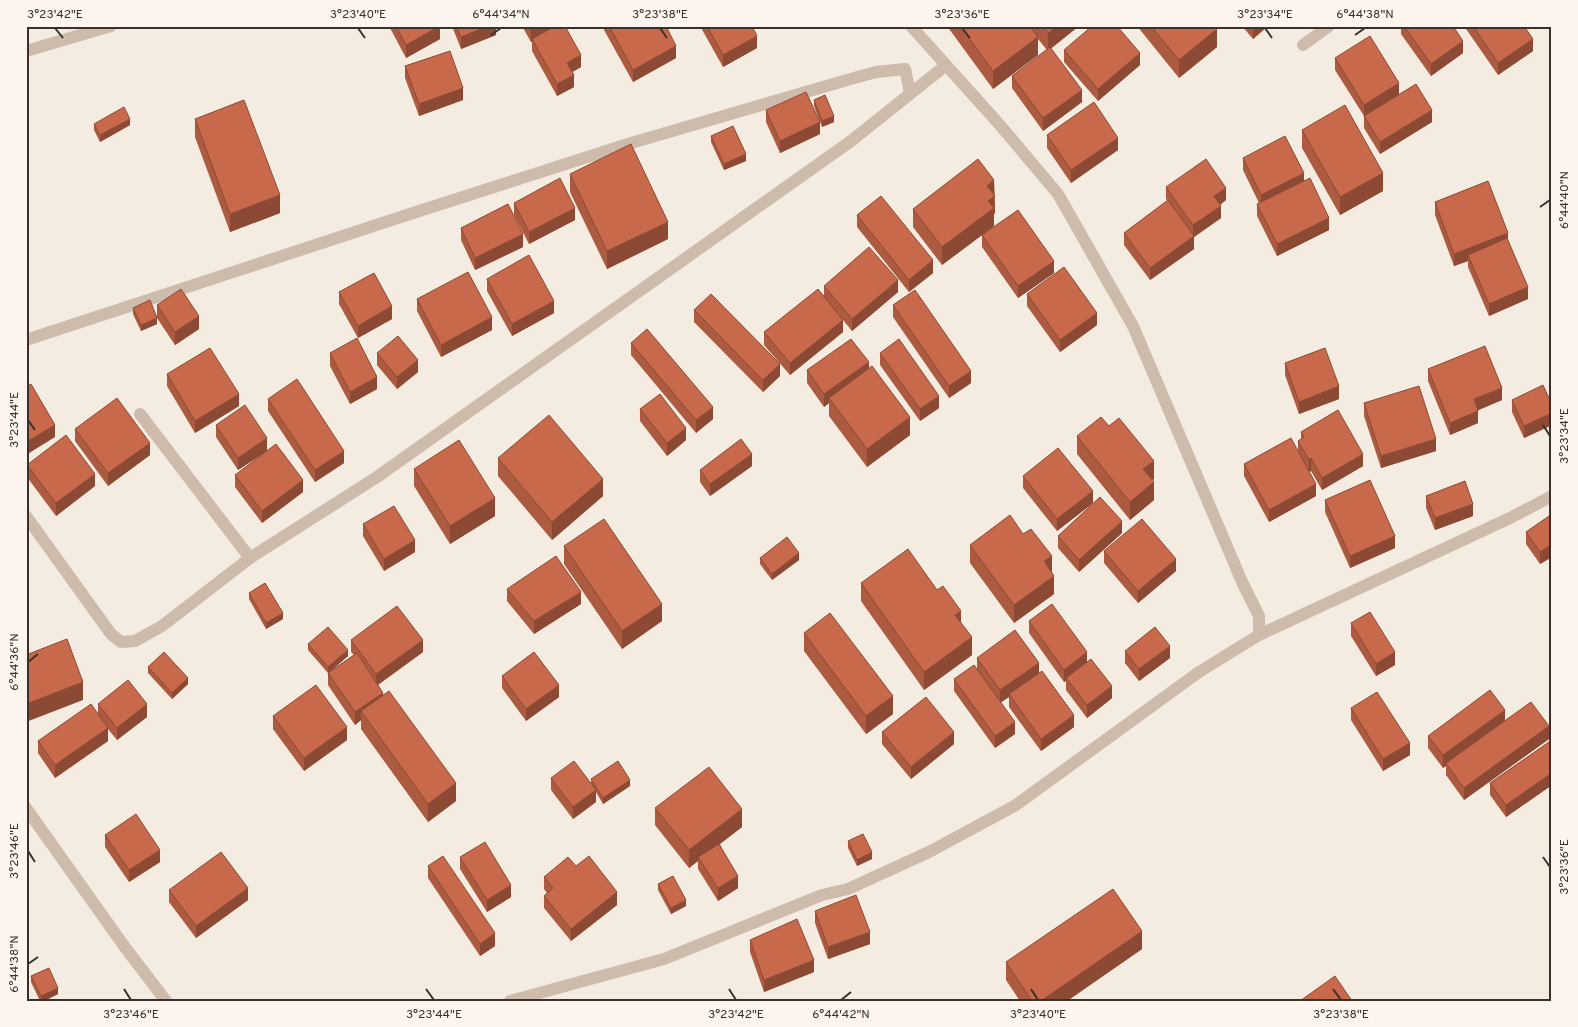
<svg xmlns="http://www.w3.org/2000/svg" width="1578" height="1027" font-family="Overpass,sans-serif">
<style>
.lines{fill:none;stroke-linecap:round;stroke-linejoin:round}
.minor{stroke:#cdbbac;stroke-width:12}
.wall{fill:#ac5a40}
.shaded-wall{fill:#8c4a34}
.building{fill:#c8694b;stroke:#8c4a34}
.ticks{fill:none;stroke:#3b302b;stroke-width:2}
.neatline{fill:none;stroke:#3b302b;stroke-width:2}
.ticks-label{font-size:12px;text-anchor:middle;fill:#3b302b}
</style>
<rect width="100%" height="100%" fill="#f4ebe1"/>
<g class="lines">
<!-- minor -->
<g class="minor">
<polyline points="1303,45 1329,26"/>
<polyline points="26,51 111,26"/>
<polyline points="26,340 413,213 631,143 854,78 876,72 905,69 910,93"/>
<polyline points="140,414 250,558"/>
<polyline points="26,516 111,634 121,642 135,641 162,626 250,558 377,477 851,141 945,66"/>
<polyline points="1259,635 1510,518 1552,496"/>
<polyline points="26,808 124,946 166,1001"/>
<polyline points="510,1001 664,959 822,895 848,889 929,852 1016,805 1199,672 1259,635 1259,616 1243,584 1133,326 1058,194 999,124 911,26"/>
</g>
</g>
<!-- wall -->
<g class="wall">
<polygon points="389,26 440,26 440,39 406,58"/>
<polygon points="452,26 496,26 496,35 461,49"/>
<polygon points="522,26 565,26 581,67 572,72 574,87 557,96 532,51 532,42 531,42"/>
<polygon points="604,26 666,26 676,58 633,82 604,30"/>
<polygon points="700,26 752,26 757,48 723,67"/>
<polygon points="947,26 1079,26 1051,48 1082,102 1043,131 1012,88 1012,76 1047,50 1038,39 1038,55 993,89"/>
<polygon points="1137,26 1214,26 1217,47 1179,78"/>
<polygon points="1242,26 1268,26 1253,39"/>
<polygon points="1401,26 1453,26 1463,53 1431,76 1401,34"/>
<polygon points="1464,26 1524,26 1533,51 1498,75"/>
<polygon points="1064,50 1140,65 1098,101 1064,62"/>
<polygon points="1335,58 1399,94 1432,122 1380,154 1364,128 1364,116 1335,70"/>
<polygon points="405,66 463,100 419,116 405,78"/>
<polygon points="814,100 834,122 822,127 814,106"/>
<polygon points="766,110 820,134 780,153 766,122"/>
<polygon points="195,119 280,213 230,232 195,137"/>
<polygon points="94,124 130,125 100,142 94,130"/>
<polygon points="1302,130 1383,191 1340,215 1302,148"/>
<polygon points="1047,135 1118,150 1071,183 1047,148"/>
<polygon points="711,136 746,161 724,170 711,142"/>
<polygon points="1243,158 1304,181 1329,230 1277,256 1257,216 1257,204 1259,203 1243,170"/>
<polygon points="570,174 668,239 607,269 570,192"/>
<polygon points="994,180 995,213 994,214 994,226 942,265 913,227 913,209"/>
<polygon points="1166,187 1226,200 1220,205 1221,218 1194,237 1194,249 1150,280 1124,245 1124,233 1168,201 1166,199"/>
<polygon points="1435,202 1508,241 1528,299 1489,316 1468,267 1468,261 1454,266 1435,215"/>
<polygon points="514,203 575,220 529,244 514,215"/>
<polygon points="857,215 933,273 909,292 857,227"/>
<polygon points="461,228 523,247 475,270 461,240"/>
<polygon points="982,235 1054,273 1018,298 982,247"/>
<polygon points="487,279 554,313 512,336 487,291"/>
<polygon points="824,286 898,292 852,331 843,320 843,332 790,375 764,345 764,332 824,295"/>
<polygon points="339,292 392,319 358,338 339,304"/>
<polygon points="1027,294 1097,325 1060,352 1027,306"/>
<polygon points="417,299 492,330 441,357 417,311"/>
<polygon points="157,305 199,329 175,345 157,318 157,324 141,331 133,314 133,308 157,316"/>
<polygon points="893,305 971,383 949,398 893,317"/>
<polygon points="694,310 780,376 763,392 694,322"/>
<polygon points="631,343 713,419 696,433 631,355"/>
<polygon points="330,353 377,389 350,404 330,366"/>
<polygon points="377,353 418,372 397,389 377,365"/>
<polygon points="880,353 939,408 920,421 880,365"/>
<polygon points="1285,363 1339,399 1299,414 1285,375"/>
<polygon points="869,369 910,435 867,467 829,416 829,403 824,407 807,383 807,370"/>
<polygon points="1428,369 1502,400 1478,410 1478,423 1450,435 1428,381"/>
<polygon points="167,374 239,406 195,433 167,386"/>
<polygon points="268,399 344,463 315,482 268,411"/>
<polygon points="1512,400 1552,405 1552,425 1524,438 1512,412"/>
<polygon points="1364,403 1436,451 1381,468 1364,416"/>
<polygon points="640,409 686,440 667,456 640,421"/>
<polygon points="216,425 267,451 238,470 216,437"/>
<polygon points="75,429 150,455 108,486 75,441"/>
<polygon points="1301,432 1363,466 1322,490 1311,471 1309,472 1316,496 1269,522 1244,476 1244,464 1298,450 1298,441 1301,439"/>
<polygon points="1077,436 1154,479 1152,480 1154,500 1130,520 1077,454"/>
<polygon points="498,458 603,496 552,540 498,476"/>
<polygon points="27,465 95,486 56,516 27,477"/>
<polygon points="752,466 710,496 700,482 700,470"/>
<polygon points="414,469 495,516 450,544 414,486"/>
<polygon points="235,475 303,492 262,523 235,487"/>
<polygon points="1023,476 1093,503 1057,531 1023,488"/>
<polygon points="1426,496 1473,516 1435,530 1426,508"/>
<polygon points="1325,500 1395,548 1350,568 1325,512"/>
<polygon points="1552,514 1552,557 1540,564 1526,544 1526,532"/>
<polygon points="363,524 415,552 384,571 363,536"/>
<polygon points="1122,533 1079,572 1058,548 1058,536"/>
<polygon points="970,545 1052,572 1054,594 1014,623 970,563"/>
<polygon points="564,546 662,621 622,649 564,564"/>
<polygon points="1104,551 1176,571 1138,603 1104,563"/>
<polygon points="760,558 799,560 772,580 760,564"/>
<polygon points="1552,561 1552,584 1549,580 1549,562"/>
<polygon points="861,583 961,623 972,655 924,690 861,601"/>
<polygon points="507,589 581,604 534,634 507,601"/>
<polygon points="249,593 283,619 266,629 249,599"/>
<polygon points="1029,621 1087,662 1112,698 1087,718 1066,690 1066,681 1064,682 1029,633"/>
<polygon points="1351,623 1395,665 1376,676 1351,636"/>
<polygon points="804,633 893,714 866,734 804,651"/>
<polygon points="351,640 423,652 378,685 383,695 456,801 428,822 361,729 361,720 355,725 328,685 328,673 308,650 308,644 348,656 332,670 354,655 351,652"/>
<polygon points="1125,651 1170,658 1139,681 1125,663"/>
<polygon points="977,658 1039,673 1074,727 1041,751 1009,707 1009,697 1001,702 1015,734 995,748 954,691 954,679 977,669"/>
<polygon points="148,667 188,684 172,699 148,673"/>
<polygon points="502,676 559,697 526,721 502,688"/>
<polygon points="98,704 147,717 117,740 108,729 108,741 55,778 38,753 38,741 98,714"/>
<polygon points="1351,708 1410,755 1383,771 1351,720"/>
<polygon points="273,716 347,740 304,771 273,729"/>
<polygon points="1505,721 1549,739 1464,800 1446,775 1446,766 1443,768 1428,748 1428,736"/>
<polygon points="882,732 954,744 911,779 882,744"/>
<polygon points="1552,740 1552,785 1506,817 1490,795 1490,783"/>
<polygon points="551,778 591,783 591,779 630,786 603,804 596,792 596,802 573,819 551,790"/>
<polygon points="655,808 742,827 720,844 738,888 718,901 698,869 698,861 689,868 655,825"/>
<polygon points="105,835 160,862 129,882 105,847"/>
<polygon points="848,841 872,859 857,866 848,848"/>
<polygon points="460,857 511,897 487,912 460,869"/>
<polygon points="428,866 495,946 480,956 428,878"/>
<polygon points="576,866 617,905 571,941 544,908 544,896 547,893 544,889 544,877"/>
<polygon points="658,884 686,906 671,914 658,890"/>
<polygon points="169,890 248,900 196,938 169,902"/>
<polygon points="815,911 870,944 828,959 815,923"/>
<polygon points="750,940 814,972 764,992 750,952"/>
<polygon points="1142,949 1067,1001 1020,1001 1006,980 1006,962"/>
<polygon points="31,976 58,994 44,1001 40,1001 31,982"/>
</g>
<!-- shaded-wall -->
<g class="shaded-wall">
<polygon points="440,26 440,39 406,58 406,45"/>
<polygon points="488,26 496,26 496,35 461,49 461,37"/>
<polygon points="531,26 561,26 532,39 532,42 531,42"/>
<polygon points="1057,26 1079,26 1048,51 1048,33"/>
<polygon points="1254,26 1268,26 1253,39 1253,27"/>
<polygon points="1217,29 1217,47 1179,78 1179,60"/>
<polygon points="757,36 757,48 723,67 723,55"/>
<polygon points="1038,37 1038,55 993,89 993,71"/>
<polygon points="1533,39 1533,51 1498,75 1498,63"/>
<polygon points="1463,41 1463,53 1431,76 1431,64"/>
<polygon points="676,46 676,58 633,82 633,70"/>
<polygon points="1140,53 1140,65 1098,101 1098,89"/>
<polygon points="581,55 581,67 567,75 567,63"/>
<polygon points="574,75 574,87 557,96 557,84"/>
<polygon points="1399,83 1399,96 1364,117 1364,105"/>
<polygon points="463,88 463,100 419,116 419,104"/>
<polygon points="1082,90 1082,102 1043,131 1043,118"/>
<polygon points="1432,110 1432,122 1380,154 1380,142"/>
<polygon points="834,116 834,122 822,127 822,121"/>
<polygon points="130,119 130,125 100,142 100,135"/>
<polygon points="820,122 820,134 780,153 780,141"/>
<polygon points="1118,138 1118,150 1071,183 1071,170"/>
<polygon points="746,154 746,161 724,170 724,164"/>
<polygon points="1304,173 1304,185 1261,207 1261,195"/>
<polygon points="1383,173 1383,191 1340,215 1340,197"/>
<polygon points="994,180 995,213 994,214 994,226 942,265 942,247 987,186"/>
<polygon points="1226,188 1226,200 1214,209 1214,196"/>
<polygon points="280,195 280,213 230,232 230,214"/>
<polygon points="1221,206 1221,218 1194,237 1194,249 1150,280 1150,268 1193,237 1193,225"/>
<polygon points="575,208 575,220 529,244 529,232"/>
<polygon points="1329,218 1329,230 1277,256 1277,244"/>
<polygon points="668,222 668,239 607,269 607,251"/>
<polygon points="1508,233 1508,246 1468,255 1468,261 1454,266 1454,254"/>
<polygon points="523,234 523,247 475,270 475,258"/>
<polygon points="933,260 933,273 909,292 909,280"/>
<polygon points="1054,261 1054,273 1018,298 1018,286"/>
<polygon points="898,280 898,292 852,331 852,319"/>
<polygon points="1528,287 1528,299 1489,316 1489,304"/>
<polygon points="554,301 554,313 512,336 512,324"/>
<polygon points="392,306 392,319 358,338 358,326"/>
<polygon points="1097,313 1097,325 1060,352 1060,340"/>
<polygon points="199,316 199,329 175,345 175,332"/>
<polygon points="492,317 492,330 441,357 441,345"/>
<polygon points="157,318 157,324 141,331 141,325"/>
<polygon points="843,320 843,332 790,375 790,363"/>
<polygon points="418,360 418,372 397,389 397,377"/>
<polygon points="869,362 869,375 829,398 829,403 824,407 824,394"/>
<polygon points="780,364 780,376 763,392 763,380"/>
<polygon points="971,371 971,383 949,398 949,386"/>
<polygon points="377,377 377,389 350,404 350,392"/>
<polygon points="28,379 28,385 26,386 26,380"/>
<polygon points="1339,386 1339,399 1299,414 1299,402"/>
<polygon points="1502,388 1502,400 1474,412 1474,399"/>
<polygon points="239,394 239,406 195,433 195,421"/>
<polygon points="939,396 939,408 920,421 920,409"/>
<polygon points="713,407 713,419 696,433 696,420"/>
<polygon points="1478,411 1478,423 1450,435 1450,423"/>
<polygon points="1552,413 1552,425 1524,438 1524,426"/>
<polygon points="910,417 910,435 867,467 867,449"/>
<polygon points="55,425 55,437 26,455 26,442"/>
<polygon points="686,428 686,440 667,456 667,443"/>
<polygon points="267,438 267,451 238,470 238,458"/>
<polygon points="1436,439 1436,451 1381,468 1381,456"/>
<polygon points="150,443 150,455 108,486 108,473"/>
<polygon points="344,451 344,463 315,482 315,470"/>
<polygon points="752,454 752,466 710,496 710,484"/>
<polygon points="1363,454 1363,466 1322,490 1322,478"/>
<polygon points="1311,458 1311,471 1309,472 1309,460"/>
<polygon points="1154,461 1154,479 1143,487 1143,469"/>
<polygon points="95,474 95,486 56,516 56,503"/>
<polygon points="603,479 603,496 552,540 552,522"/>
<polygon points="303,480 303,492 262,523 262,511"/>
<polygon points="1154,482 1154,500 1130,520 1130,502"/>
<polygon points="1316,484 1316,496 1269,522 1269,510"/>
<polygon points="1093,491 1093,503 1057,531 1057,519"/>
<polygon points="495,498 495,516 450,544 450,526"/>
<polygon points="1473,504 1473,516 1435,530 1435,518"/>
<polygon points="1122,521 1122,533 1079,572 1079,560"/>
<polygon points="1395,536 1395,548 1350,568 1350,556"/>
<polygon points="415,540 415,552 384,571 384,559"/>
<polygon points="1552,544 1552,557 1540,564 1540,552"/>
<polygon points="799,553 799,560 772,580 772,574"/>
<polygon points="1052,556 1052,574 1044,561"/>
<polygon points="1176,559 1176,571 1138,603 1138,591"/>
<polygon points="1054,576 1054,594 1014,623 1014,605"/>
<polygon points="581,592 581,604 534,634 534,621"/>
<polygon points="662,604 662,621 622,649 622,631"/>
<polygon points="961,611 961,629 955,615"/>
<polygon points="283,613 283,619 266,629 266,623"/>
<polygon points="972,637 972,655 924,690 924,672"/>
<polygon points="423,640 423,652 376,686 376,674"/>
<polygon points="1170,646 1170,658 1139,681 1139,669"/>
<polygon points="348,650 348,656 328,673 328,667"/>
<polygon points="1087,652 1087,665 1066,678 1066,681 1064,682 1064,670"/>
<polygon points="1395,652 1395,665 1376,676 1376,664"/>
<polygon points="1039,663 1039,675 1009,694 1009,697 1000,703 1000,690"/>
<polygon points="188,678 188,684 172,699 172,693"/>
<polygon points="83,682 83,700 26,722 26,704"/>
<polygon points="559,685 559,697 526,721 526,709"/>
<polygon points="1112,686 1112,698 1087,718 1087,705"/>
<polygon points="383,693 383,705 361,711 361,720 355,725 355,712"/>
<polygon points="893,696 893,714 866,734 866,716"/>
<polygon points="147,704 147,717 117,740 117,728"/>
<polygon points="1505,710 1505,722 1446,763 1446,766 1443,768 1443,755"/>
<polygon points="1074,715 1074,727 1041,751 1041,739"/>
<polygon points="1015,722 1015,734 995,748 995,736"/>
<polygon points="1549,726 1549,739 1464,800 1464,788"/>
<polygon points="347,727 347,740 304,771 304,758"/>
<polygon points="108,728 108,741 55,778 55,765"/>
<polygon points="954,732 954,744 911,779 911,767"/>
<polygon points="1410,743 1410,755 1383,771 1383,759"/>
<polygon points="1552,773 1552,785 1506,817 1506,805"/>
<polygon points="630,780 630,786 603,804 603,798"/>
<polygon points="456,783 456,801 428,822 428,804"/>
<polygon points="596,790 596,802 573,819 573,807"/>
<polygon points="742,809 742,827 700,859 698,857 698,861 689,868 689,850"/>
<polygon points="160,850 160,862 129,882 129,870"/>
<polygon points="872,852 872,859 857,866 857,860"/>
<polygon points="738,876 738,888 718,901 718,888"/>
<polygon points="511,885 511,897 487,912 487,900"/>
<polygon points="248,888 248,900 196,938 196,926"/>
<polygon points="617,892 617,905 571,941 571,929"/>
<polygon points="686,900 686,906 671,914 671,908"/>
<polygon points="1142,931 1142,949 1067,1001 1041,1001"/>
<polygon points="870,932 870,944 828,959 828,947"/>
<polygon points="495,933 495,946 480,956 480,944"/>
<polygon points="814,960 814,972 764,992 764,980"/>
<polygon points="58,988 58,994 44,1001 41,1001 41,996"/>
</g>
<!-- building -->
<g class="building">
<polygon points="396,26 440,26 406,45"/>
<polygon points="456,26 488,26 461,37"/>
<polygon points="555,26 565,26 581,55 567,63 574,75 557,84 532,39"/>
<polygon points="609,26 666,26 676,46 633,70"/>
<polygon points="707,26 752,26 757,36 723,55"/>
<polygon points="960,26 1030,26 1038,37 993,71"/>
<polygon points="1043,26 1057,26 1048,33"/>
<polygon points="1092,26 1117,26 1140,53 1098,89 1064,50"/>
<polygon points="1151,26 1214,26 1217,29 1179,60"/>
<polygon points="1404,26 1453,26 1463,41 1431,64"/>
<polygon points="1473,26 1524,26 1533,39 1498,63"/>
<polygon points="1370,36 1399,83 1364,105 1335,58"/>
<polygon points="1050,47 1082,90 1043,118 1012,76"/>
<polygon points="450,51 463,88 419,104 405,66"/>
<polygon points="1416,84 1432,110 1380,142 1364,116"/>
<polygon points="806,92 820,122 780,141 766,110"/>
<polygon points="825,95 834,116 822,121 814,100"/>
<polygon points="244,100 280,195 230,214 195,119"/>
<polygon points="1094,102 1118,138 1071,170 1047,135"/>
<polygon points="1345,105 1383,173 1340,197 1302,130"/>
<polygon points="124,107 130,119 100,135 94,124"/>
<polygon points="733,126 746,154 724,164 711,136"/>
<polygon points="1285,136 1304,173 1261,195 1243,158"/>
<polygon points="631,144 668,222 607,251 570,174"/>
<polygon points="978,159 994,180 987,186 995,196 988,201 994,208 942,247 913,209"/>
<polygon points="1206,159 1226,188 1214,196 1221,206 1193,225 1166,187"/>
<polygon points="560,178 575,208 529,232 514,203"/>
<polygon points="1310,178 1329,218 1277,244 1257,204"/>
<polygon points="1488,181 1508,233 1454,254 1435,202"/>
<polygon points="881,196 933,260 909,280 857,215"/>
<polygon points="1168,200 1194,236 1150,268 1124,233"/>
<polygon points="508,204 523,234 475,258 461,228"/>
<polygon points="1018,210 1054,261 1018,286 982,235"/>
<polygon points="1507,238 1528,287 1489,304 1468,255"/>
<polygon points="869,247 898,280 852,319 824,286"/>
<polygon points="529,255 554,301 512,324 487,279"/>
<polygon points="1064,267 1097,313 1060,340 1027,294"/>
<polygon points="468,272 492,317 441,345 417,299"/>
<polygon points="374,273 392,306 358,326 339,292"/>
<polygon points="181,289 199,316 175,332 157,305"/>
<polygon points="818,289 843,320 790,363 764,332"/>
<polygon points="915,290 971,371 949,386 893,305"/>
<polygon points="711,294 780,364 763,380 694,310"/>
<polygon points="150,300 157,318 141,325 133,308"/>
<polygon points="647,329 713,407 696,420 631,343"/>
<polygon points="398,336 418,360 397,377 377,353"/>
<polygon points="357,338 377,377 350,392 330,353"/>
<polygon points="851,339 869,362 824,394 807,370"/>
<polygon points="899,339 939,396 920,409 880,353"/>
<polygon points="1485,346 1502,388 1474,399 1478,411 1450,423 1428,369"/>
<polygon points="210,348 239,394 195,421 167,374"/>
<polygon points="1325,348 1339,386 1299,402 1285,363"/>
<polygon points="872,366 910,417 867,449 829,398"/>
<polygon points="26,371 28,379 26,380"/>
<polygon points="297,379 344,451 315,470 268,399"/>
<polygon points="31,384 55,425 26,442 26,387"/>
<polygon points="1543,385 1552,405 1552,413 1524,426 1512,400"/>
<polygon points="1419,386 1436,439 1381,456 1364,403"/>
<polygon points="660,394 686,428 667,443 640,409"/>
<polygon points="117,398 150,443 108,473 75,429"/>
<polygon points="245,405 267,438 238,458 216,425"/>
<polygon points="1338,410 1363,454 1322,478 1311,458 1309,460 1298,441 1304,437 1301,432"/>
<polygon points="549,415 603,479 552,522 498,458"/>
<polygon points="1101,417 1109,426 1119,418 1154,461 1143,469 1154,482 1130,502 1077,436"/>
<polygon points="66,435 95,474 56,503 27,465"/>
<polygon points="1291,438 1316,484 1269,510 1244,464"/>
<polygon points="741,439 752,454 710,484 700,470"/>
<polygon points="459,440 495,498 450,526 414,469"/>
<polygon points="276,444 303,480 262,511 235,475"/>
<polygon points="1058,448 1093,491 1057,519 1023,476"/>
<polygon points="1370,480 1395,536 1350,556 1325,500"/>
<polygon points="1465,481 1473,504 1435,518 1426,496"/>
<polygon points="1100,497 1122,521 1079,560 1058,536"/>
<polygon points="394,506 415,540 384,559 363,524"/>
<polygon points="1552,514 1552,544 1540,552 1526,532"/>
<polygon points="1010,515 1023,534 1031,529 1052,556 1044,561 1054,576 1014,605 970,545"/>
<polygon points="604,519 662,604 622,631 564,546"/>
<polygon points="1142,519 1176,559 1138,591 1104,551"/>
<polygon points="787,537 799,553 772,574 760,558"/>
<polygon points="908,549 937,590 943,586 961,611 955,615 972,637 924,672 861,583"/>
<polygon points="556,556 581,592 534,621 507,589"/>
<polygon points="265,583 283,613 266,623 249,593"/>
<polygon points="1052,604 1087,652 1064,670 1029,621"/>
<polygon points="397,606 423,640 376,674 351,640"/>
<polygon points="1370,612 1395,652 1376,664 1351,623"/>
<polygon points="830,613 893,696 866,716 804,633"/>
<polygon points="328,627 348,650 328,667 308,644"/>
<polygon points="1155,627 1170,646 1139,669 1125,651"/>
<polygon points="1015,630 1039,663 1000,690 977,658"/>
<polygon points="67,639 83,682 26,704 26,655"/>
<polygon points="164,652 188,678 172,693 148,667"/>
<polygon points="534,652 559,685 526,709 502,676"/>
<polygon points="357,653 383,693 355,712 328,673"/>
<polygon points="1091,659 1112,686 1087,705 1066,678"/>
<polygon points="974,665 1015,722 995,736 954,679"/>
<polygon points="1042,671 1074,715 1041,739 1009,694"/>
<polygon points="128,680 147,704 117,728 98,704"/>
<polygon points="316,685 347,727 304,758 273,716"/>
<polygon points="1490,690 1505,710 1443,755 1428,736"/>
<polygon points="389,691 456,783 428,804 361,711"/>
<polygon points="1377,692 1410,743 1383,759 1351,708"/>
<polygon points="926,697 954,732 911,767 882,732"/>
<polygon points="1531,702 1549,726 1464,788 1446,763"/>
<polygon points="91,704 108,728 55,765 38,741"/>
<polygon points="1552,740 1552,773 1506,805 1490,783"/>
<polygon points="574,761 596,790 573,807 551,778"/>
<polygon points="618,761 630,780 603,798 591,779"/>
<polygon points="709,767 742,809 689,850 655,808"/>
<polygon points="136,814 160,850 129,870 105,835"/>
<polygon points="863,834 872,852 857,860 848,841"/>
<polygon points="485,842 511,885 487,900 460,857"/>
<polygon points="719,844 738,876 718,888 698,857"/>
<polygon points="221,852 248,888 196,926 169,890"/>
<polygon points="443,856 495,933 480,944 428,866"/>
<polygon points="589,856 617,892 571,929 544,896 553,888 544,877 568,857 576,866"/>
<polygon points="673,876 686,900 671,908 658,884"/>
<polygon points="1113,889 1142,931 1041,1001 1032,1001 1006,962"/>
<polygon points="856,895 870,932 828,947 815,911"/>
<polygon points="797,919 814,960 764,980 750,940"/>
<polygon points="49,968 58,988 41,996 31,976"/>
<polygon points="1335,976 1352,1001 1300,1001"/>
</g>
<!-- ticks -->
<path class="ticks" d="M55,28L63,38M358,28L365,38M660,28L667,38M962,28L970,38M1265,28L1272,38M491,35L501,28M1355,35L1365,28M1540,207L1550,200M28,420L35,430M1543,425L1550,436M28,662L38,654M28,851L35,862M1543,857L1550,867M28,964L38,957M124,989L131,1000M426,989L434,1000M729,989L736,1000M1031,989L1038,1000M1333,989L1341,1000M841,1000L851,992"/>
<!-- border -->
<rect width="1578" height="1027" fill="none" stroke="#fbf5ee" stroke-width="55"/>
<rect x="28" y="28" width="1522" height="972" class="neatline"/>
<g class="ticks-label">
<text x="55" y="18">3°23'42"E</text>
<text x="358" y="18">3°23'40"E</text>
<text x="501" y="18">6°44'34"N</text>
<text x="660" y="18">3°23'38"E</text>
<text x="962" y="18">3°23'36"E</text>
<text x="1265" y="18">3°23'34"E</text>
<text x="1365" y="18">6°44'38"N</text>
<text transform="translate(1564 200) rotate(-90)" y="4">6°44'40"N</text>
<text transform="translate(14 420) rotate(-90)" y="4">3°23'44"E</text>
<text transform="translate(1564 436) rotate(-90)" y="4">3°23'34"E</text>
<text transform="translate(14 662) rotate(-90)" y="4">6°44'36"N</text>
<text transform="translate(14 851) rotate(-90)" y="4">3°23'46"E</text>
<text transform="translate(1564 867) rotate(-90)" y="4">3°23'36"E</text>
<text transform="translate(14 964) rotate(-90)" y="4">6°44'38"N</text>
<text x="131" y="1018">3°23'46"E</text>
<text x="434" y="1018">3°23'44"E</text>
<text x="736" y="1018">3°23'42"E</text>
<text x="841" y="1018">6°44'42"N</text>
<text x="1038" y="1018">3°23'40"E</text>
<text x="1341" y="1018">3°23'38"E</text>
</g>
</svg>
